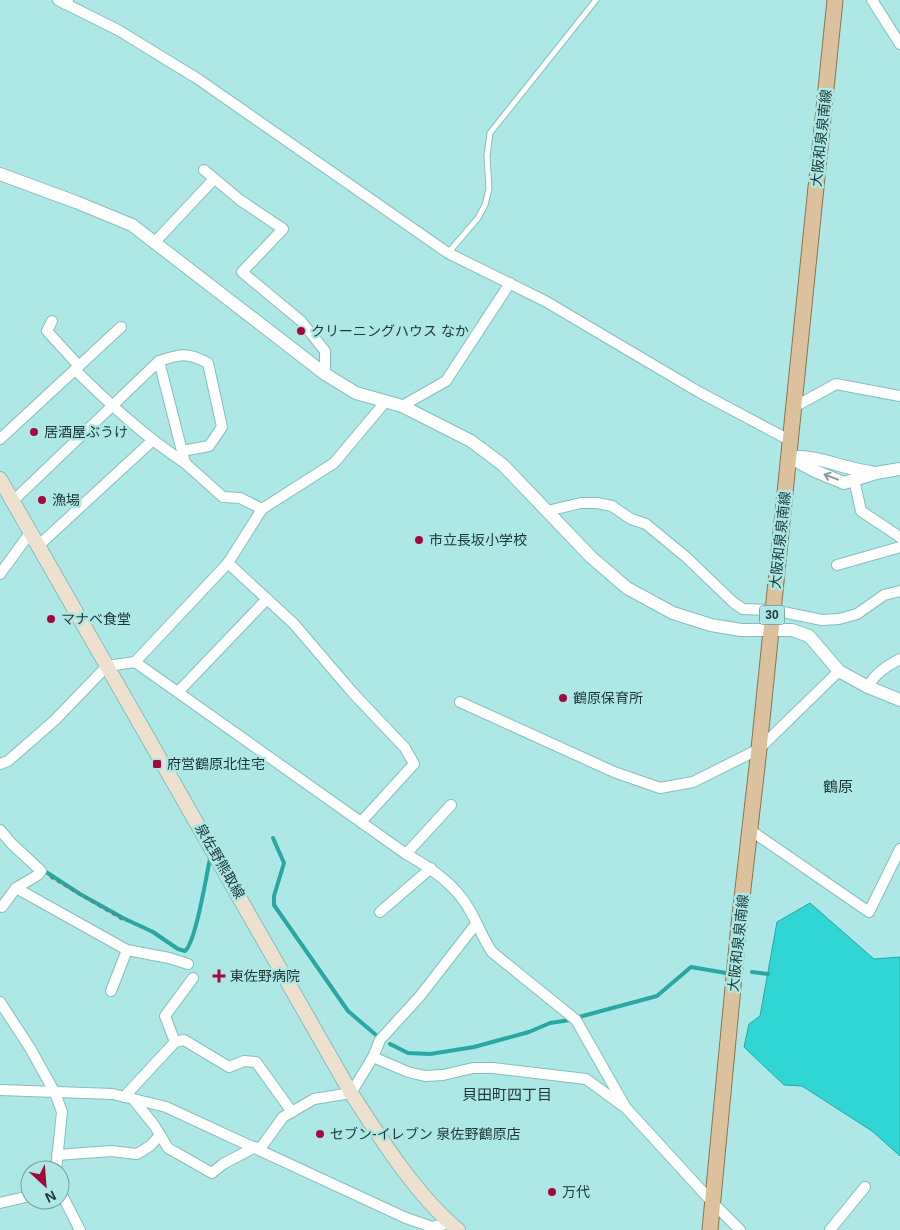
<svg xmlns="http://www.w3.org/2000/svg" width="900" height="1230" font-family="Arial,'Noto Sans JP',sans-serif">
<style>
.water{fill:#30d6d3;stroke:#2aa6a3}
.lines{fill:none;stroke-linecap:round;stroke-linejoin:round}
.stream{stroke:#2aa6a3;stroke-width:4}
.service-casing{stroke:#84bfbd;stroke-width:7}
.minor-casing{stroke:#84bfbd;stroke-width:12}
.tertiary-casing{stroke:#84bfbd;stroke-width:14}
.secondary-casing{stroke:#84bfbd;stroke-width:16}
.primary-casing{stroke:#8b754d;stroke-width:17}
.path{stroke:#5e8684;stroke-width:2;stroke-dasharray:4 4;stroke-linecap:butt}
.service{stroke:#fff;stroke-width:5}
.minor{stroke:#fff;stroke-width:10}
.tertiary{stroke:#fff;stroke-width:12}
.secondary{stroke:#eee0ce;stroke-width:14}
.primary{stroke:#ddc19d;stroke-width:15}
.oneway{stroke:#8e9a9a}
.poi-dot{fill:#a3073b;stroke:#ade8e6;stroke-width:2}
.labels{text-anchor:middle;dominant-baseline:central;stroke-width:5;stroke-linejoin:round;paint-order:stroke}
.shield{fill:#ade8e6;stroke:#486b69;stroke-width:1}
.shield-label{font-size:12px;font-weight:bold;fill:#1d3534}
.street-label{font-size:14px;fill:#1d3534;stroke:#ade8e6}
.poi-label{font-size:14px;fill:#1d3534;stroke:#ade8e6;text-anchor:start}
.neighbourhood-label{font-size:15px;fill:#1d3534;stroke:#ade8e6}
</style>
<rect width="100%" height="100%" fill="#ade8e6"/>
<!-- water -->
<polygon class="water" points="810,903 874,959 900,957 900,1156 872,1131 802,1086 784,1085 744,1047 749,1024 760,1016 777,922"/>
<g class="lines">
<!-- stream -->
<g class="stream">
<polyline points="273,838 284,863 274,896 274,905 348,1011 376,1035"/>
<path d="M43,870L80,894L123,918L153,932L178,949L185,951C196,942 206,876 210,859"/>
<polyline points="752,972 768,974"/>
<polyline points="579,1017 657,996 691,967 726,973"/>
<polyline points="390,1044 408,1053 430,1054 474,1047 529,1032 550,1023 570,1020"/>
</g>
<defs>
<polyline id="service" points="448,253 478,218 485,205 489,189 487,156 490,133 596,0"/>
<g id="minor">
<polyline points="58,0 118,30 198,79 448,253 545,301 699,392 791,441"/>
<polyline points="872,0 900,44"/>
<polyline points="204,170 240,200 283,229 242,272 301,321 325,351 325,374"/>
<polyline points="154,243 214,179"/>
<polyline points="52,321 47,331 79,366"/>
<polyline points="159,361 185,463 223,497 240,498 262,509"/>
<path d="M75,370C111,405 143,435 185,463"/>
<polyline points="402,406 446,381 510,283"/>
<polyline points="794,407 836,384 900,396"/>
<polyline points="0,439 121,327"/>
<polyline points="854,479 861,511 900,537"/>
<path d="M13,501L159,361C181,354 187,352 208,363L222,427L209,446L182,451"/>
<polyline points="547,511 581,503 597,503 612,506 631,519 646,524 686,557 734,603 743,609 773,610 822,620 839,619 857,614 884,595 900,591"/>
<polyline points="38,546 152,441"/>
<polyline points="228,563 294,624 353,693 405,748 414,764 361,822"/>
<polyline points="837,565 900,547"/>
<polyline points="0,574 30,533"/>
<polyline points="135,662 228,563 262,509 334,463 386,401"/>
<path d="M868,687C875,673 887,666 900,659"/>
<polyline points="178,692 267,599"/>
<polyline points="460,702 614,772 660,788 693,782 759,749 839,671"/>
<path d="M0,764L8,761L55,720L107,666L135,662L406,854C426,865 447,879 461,897C475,914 480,935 492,952L576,1020L626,1108L713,1203L740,1230"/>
<polyline points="0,830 12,844 41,871 38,875 16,888 2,907"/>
<polyline points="750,830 869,912 900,849"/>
<polyline points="406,854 451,805"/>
<polyline points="16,888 127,950 111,991"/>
<polyline points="380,912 431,868"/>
<polyline points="127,950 169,958 188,964"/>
<polyline points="0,1002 30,1048 55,1093 62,1112 56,1170"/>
<polyline points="175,1042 165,1016 193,978"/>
<polyline points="373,1057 380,1040 420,996 476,924"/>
<polyline points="0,1090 113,1094 166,1107 406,1218 432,1227 450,1223"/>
<polyline points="124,1097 175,1042 184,1040 229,1067 244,1061 256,1062 292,1112"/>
<polyline points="133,1099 154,1125 168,1148 212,1173 223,1164 255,1147"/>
<polyline points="260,1149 283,1117 314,1099 351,1093 373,1057 408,1072 425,1076 443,1075 473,1068 493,1068 586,1079 623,1106"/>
<polyline points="57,1155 111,1151 137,1154 150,1146 160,1135"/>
<polyline points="60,1191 80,1230"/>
<polyline points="0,1203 30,1196"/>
<polyline points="830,1230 865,1187"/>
</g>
<g id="tertiary">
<polyline points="65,3 67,0"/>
<polyline points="0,174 76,202 132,225 325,374 356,393 402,406 471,441 503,465 591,557 627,588 673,613 711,625 741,630 792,630 809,636 839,671 868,687 900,700"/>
<polyline points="789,457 815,471 844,483 876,473 900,469"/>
<path d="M790,457C819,455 843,469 871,472"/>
</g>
<path id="secondary" d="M0,479L351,1093C381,1139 416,1195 458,1230"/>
<polyline id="primary" points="710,1230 739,924 759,749 835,0"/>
</defs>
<!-- service casing -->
<use href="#service" class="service-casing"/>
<!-- minor casing -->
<use href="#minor" class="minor-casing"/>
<!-- tertiary casing -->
<use href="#tertiary" class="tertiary-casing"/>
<!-- secondary casing -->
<use href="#secondary" class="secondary-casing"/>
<!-- primary casing -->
<use href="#primary" class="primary-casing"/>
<!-- path -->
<polyline class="path" points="50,877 126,922"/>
<!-- service -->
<use href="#service" class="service"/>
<!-- minor -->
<use href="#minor" class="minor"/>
<!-- tertiary -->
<use href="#tertiary" class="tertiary"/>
<!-- secondary -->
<use href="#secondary" class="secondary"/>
<!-- primary -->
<use href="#primary" class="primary"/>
</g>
<!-- one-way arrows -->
<defs><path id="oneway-shaft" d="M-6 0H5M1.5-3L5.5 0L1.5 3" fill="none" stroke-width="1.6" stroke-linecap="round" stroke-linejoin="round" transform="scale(1.25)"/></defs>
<use class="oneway" href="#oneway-shaft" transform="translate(831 477) rotate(-159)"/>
<!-- markers -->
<g class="poi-dot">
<circle cx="301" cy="331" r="5"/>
<circle cx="34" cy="432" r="5"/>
<circle cx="42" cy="500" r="5"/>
<circle cx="419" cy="540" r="5"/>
<circle cx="51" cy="619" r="5"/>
<circle cx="563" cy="698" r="5"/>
<rect x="152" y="759" width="10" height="10" rx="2.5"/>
<path d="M216.5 968.5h5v5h5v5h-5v5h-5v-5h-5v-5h5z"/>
<circle cx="320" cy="1134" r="5"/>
<circle cx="552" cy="1192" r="5"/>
</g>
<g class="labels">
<!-- shield labels -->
<rect class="shield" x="759.5" y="605.5" width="25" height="19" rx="4"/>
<g class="shield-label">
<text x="772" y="615">30</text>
</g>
<!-- street labels -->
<g class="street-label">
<text transform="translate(821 138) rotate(-84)">大阪和泉泉南線</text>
<text transform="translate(780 540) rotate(-84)">大阪和泉泉南線</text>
<text transform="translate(220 861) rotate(60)">泉佐野熊取線</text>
<text transform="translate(738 943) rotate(-84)">大阪和泉泉南線</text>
</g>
<!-- poi labels -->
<g class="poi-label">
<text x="311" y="331">クリーニングハウス なか</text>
<text x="44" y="432">居酒屋ぶうけ</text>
<text x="52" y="500">漁場</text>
<text x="429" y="540">市立長坂小学校</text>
<text x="61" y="619">マナベ食堂</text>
<text x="573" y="698">鶴原保育所</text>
<text x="167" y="764">府営鶴原北住宅</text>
<text x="230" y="976">東佐野病院</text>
<text x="330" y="1134">セブン-イレブン 泉佐野鶴原店</text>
<text x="562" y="1192">万代</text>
</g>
<!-- neighbourhood labels -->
<g class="neighbourhood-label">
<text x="838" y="786">鶴原</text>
<text x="507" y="1094">貝田町四丁目</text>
</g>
</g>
<!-- north arrow -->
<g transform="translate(45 1185) rotate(154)"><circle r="24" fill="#ade8e6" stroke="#73a09f"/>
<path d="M0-4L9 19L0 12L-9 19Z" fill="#a3073b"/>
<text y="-8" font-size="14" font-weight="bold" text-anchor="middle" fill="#1d3534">N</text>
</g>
</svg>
